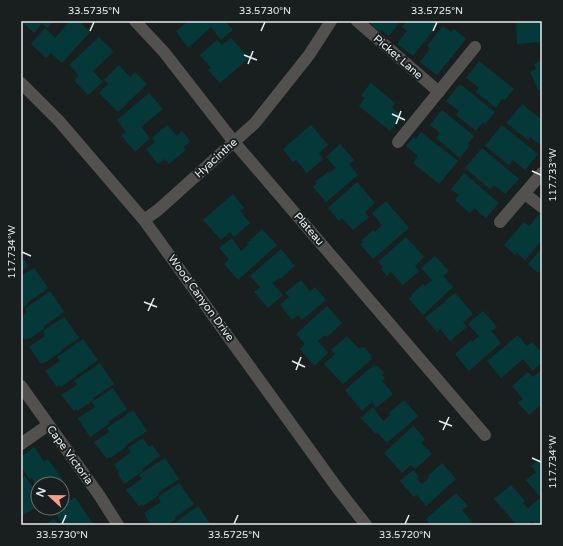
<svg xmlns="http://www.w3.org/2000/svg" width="563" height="546" font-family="'Varela Round',sans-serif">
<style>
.building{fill:#053939}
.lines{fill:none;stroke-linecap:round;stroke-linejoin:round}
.minor{stroke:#535050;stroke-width:12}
.ticks{fill:none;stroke:#e9eded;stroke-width:1.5}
.labels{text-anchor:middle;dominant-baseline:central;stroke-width:4;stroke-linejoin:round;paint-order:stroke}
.street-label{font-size:11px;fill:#e9eded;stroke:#191f1f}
.neatline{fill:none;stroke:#e9eded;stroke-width:1.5}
.ticks-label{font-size:10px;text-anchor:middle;fill:#e9eded}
</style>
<rect width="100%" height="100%" fill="#191f1f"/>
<!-- building -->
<g class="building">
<polygon points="21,21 54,21 47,28 42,23 34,33"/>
<polygon points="70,21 79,21 90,32 62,63 51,53 46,58 31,44 45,28 55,38"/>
<polygon points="188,21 225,21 233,30 221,40 211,27 188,48 176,31"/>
<polygon points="373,21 401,21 389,36 381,30 380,32 371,24"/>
<polygon points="407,21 440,21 413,56 397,44 407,31 402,27"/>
<polygon points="516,21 542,21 542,42 517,44"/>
<polygon points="443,26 451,32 454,29 466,39 437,75 420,62 430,49 427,46"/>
<polygon points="99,37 112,50 113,52 93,71 103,82 88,95 74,80 79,76 69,65"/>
<polygon points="231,38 249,58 220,83 208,70 211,68 200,55 217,40 222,45"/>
<polygon points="542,60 542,89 538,90 530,72 536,69 534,64"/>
<polygon points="479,61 514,89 505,100 502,99 496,108 476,92 479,88 466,78"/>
<polygon points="119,65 130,77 135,72 147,84 118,112 99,93 108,84 104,80"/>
<polygon points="371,83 395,103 392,108 402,116 390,131 359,106 365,98 361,95"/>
<polygon points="460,84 495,112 485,124 483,122 476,131 456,115 459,111 446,101"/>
<polygon points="149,93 163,109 141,127 150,138 135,152 121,135 126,132 117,120"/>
<polygon points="522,104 542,120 542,146 530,137 528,140 506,123"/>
<polygon points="442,110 474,136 468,144 470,145 460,158 436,138 440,133 430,125"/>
<polygon points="167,125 177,136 182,131 190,141 184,147 186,150 169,164 165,159 158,164 146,149 155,142 152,138"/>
<polygon points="311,125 328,145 319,153 323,159 307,173 296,160 293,162 283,149"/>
<polygon points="502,125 538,154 525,170 513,160 509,165 485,146"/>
<polygon points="421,132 458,161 439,184 413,163 418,156 406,146 414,137 416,139"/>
<polygon points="340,144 354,160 349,164 358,175 326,202 313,187 317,184 315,182 328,172 329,173 336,168 326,157"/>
<polygon points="482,148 519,179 505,194 494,185 490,189 465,168"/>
<polygon points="464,173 499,203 486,218 474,208 470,213 455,200 459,195 451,189"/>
<polygon points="357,182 375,203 365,212 369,217 353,230 342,218 339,221 328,208"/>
<polygon points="233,194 244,208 240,211 250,223 234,237 230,232 221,240 203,220"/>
<polygon points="386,201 409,228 373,259 360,244 363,242 362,240 373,230 375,232 382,225 372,213"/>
<polygon points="539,214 542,217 542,240 525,260 517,253 515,255 504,245 524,222 529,226"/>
<polygon points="262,229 277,245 238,280 224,264 229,259 219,248 232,238 241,251 249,244 247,243"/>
<polygon points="406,237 424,257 415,266 419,271 403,285 391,272 387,276 381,269 383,267 378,262"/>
<polygon points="542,248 542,273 540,271 538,273 528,264"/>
<polygon points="281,249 295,266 280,279 279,278 272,283 283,295 268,308 254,292 260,287 250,276"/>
<polygon points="21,256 28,266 21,272"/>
<polygon points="435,256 449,271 443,276 453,287 423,315 409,299 412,296 411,295 423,284 425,286 432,280 421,268"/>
<polygon points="34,268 48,288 27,303 28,304 21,309 21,276"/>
<polygon points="301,280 310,291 315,287 326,300 302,320 298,315 292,320 280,305 289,297 285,293"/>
<polygon points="50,291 64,312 43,327 45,328 29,339 28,338 25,340 21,334 21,317 27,313 25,309"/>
<polygon points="455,293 473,314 463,322 467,327 450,341 440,329 437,332 425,318"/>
<polygon points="327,306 342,323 327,337 325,335 318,341 328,353 314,366 300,349 305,344 296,334"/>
<polygon points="483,311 497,327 491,331 501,343 469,371 455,354 471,340 472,342 479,336 468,324"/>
<polygon points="64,317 79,338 61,350 62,351 43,364 43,363 41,364 29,347 45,336 43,331"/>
<polygon points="518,335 527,346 532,342 542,353 542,362 533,371 523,359 501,378 487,361"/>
<polygon points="347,336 359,349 361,347 362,348 364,347 372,356 370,357 372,359 343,384 324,364 335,354 331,350"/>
<polygon points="83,339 98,360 61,387 60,385 57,387 45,371 60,361 57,357"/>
<polygon points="100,363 114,384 93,398 94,400 77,411 76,409 74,411 61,395 77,385 74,381"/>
<polygon points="374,365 376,367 378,366 384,373 382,375 385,378 382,381 393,394 376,408 372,402 362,411 345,390"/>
<polygon points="542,370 542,404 529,415 518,403 523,399 512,386 528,372 533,377"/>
<polygon points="113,388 127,409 109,421 110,423 90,437 78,418 95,407 92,402"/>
<polygon points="404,400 418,416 387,443 377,432 376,434 361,418 373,407 383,421 390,415 389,413"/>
<polygon points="133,410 147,431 125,446 126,447 110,458 109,457 107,459 94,442 109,432 107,428"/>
<polygon points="413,426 425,439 421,443 432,454 415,469 411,465 402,473 384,453"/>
<polygon points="143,438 149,447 152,445 160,456 142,469 143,471 124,484 117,473 119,472 114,465 131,452 128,448"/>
<polygon points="34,447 44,462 48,459 63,480 58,484 38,484 38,488 32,478 30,480 21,467 21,457"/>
<polygon points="542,457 542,493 539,496 526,480 536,472 531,466"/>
<polygon points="165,458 179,479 158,493 159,495 143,506 142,504 139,506 126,490 142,479 139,475"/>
<polygon points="442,463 456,479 426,506 417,495 414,497 400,481 413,470 419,477 417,479 422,484 429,478 428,476"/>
<polygon points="25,476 38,495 38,506 22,516 21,514 21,479"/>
<polygon points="179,483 194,504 175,517 176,519 167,525 151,525 144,513 161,502 158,497"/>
<polygon points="511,485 525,501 523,503 528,508 540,498 542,501 542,521 538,525 535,525 532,521 528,525 517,525 494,499"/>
<polygon points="456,493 468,506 462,510 473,523 471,525 430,525 426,519"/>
<polygon points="75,497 92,523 89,525 63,525 54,511 59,508 62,508 62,506"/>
<polygon points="198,506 211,525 173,525 173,524"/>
<polygon points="54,519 59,525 45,525"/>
</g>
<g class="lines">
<!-- minor -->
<g class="minor">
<polyline points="135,21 164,52 234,142 485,435"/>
<polyline points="357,21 439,92"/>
<polyline points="21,83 59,121 144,220 338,489 366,525"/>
<polyline points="398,142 475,47"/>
<polyline points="525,194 542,207"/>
<polyline points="144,220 158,210 255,123 309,55 331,21"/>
<polyline points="500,222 542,173"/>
<polyline points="21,386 99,495 118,525"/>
<polyline points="21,444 48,425"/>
</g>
</g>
<!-- ticks -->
<path class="ticks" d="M90,31L94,22M261,31L265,22M433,31L437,22M244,55L257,60M248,64L253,51M392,114L405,120M396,124L401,111M532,171L541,175M22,252L31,256M144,302L157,307M148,311L154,298M292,361L305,367M296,370L301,357M439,421L452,426M443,430L449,417M532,458L541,462M62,524L66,515M234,524L238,515M405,524L409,515"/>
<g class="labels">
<!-- street labels -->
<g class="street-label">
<text transform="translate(398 57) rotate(41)">Picket Lane</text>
<text transform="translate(216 158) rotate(-42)">Hyacinthe</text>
<text transform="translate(309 229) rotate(49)">Plateau</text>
<text transform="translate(201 298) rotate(54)">Wood Canyon Drive</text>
<text transform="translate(70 455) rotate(54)">Cape Victoria</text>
</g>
</g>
<!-- border -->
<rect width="563" height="546" fill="none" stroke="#191f1f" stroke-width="44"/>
<!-- north arrow -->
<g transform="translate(50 496) rotate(292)"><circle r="19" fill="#191f1f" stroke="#6c7171"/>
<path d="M0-3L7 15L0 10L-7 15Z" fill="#f59d8e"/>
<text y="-6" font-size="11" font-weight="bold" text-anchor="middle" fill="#e9eded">N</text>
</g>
<rect x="22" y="22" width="519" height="502" class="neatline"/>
<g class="ticks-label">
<text x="94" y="14">33.5735°N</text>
<text x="265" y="14">33.5730°N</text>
<text x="437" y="14">33.5725°N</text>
<text transform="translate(552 175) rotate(-90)" y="4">117.733°W</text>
<text transform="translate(11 252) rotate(-90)" y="4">117.734°W</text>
<text transform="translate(552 462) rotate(-90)" y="4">117.734°W</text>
<text x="62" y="538">33.5730°N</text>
<text x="234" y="538">33.5725°N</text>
<text x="405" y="538">33.5720°N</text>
</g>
</svg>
